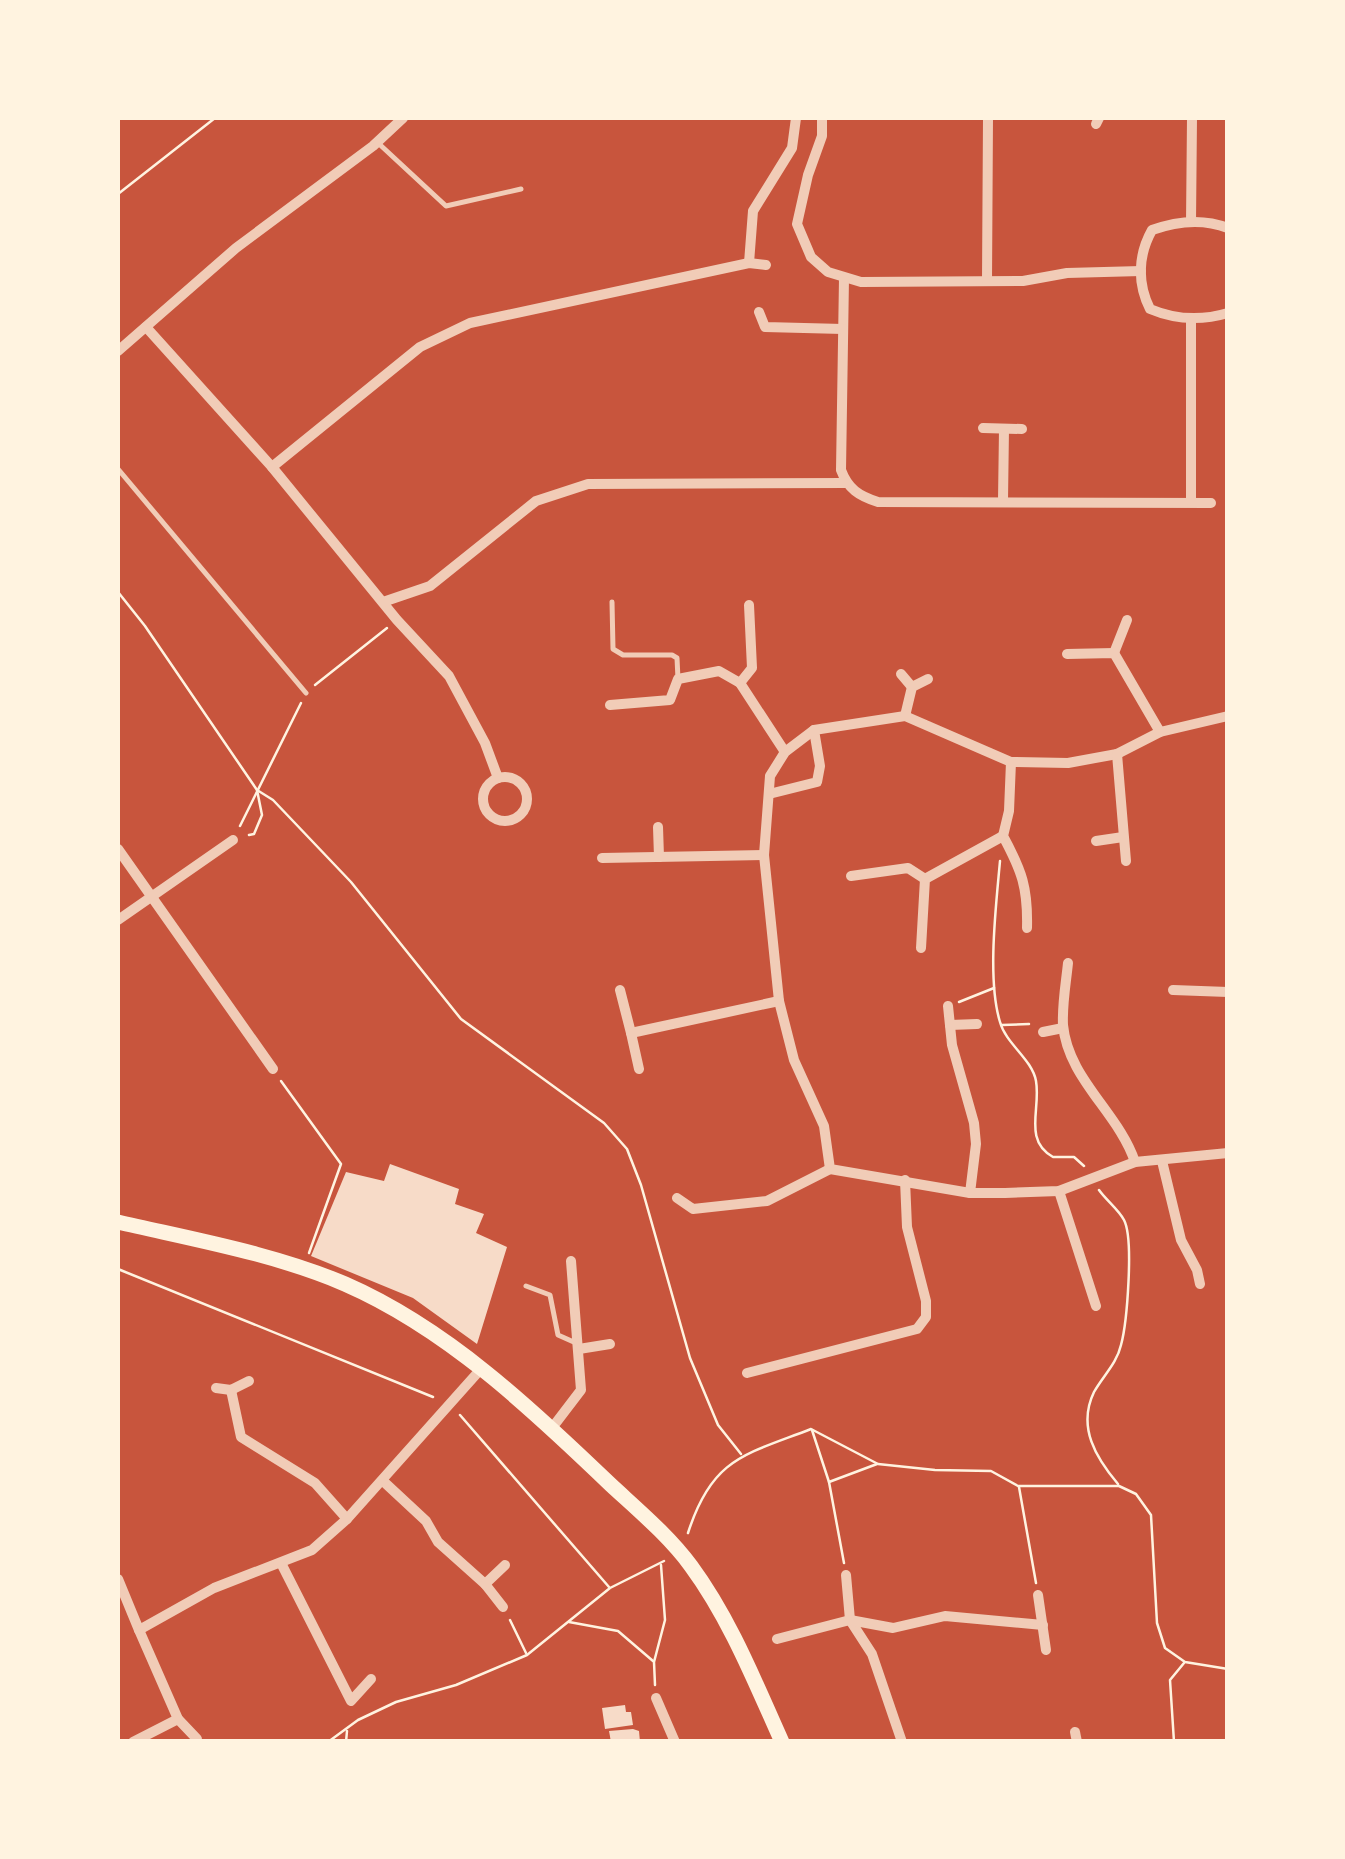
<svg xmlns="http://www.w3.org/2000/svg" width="1345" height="1859" font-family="'Space Grotesk',sans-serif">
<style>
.building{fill:#f7dbc8}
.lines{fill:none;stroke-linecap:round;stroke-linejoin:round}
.path{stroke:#fff3e0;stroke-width:2.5}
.service{stroke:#f1ccb7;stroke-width:5}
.minor{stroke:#f1ccb7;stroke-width:10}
.secondary{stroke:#fff3e0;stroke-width:15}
</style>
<rect width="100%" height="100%" fill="#c8553d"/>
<!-- building -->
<g class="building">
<polygon points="390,1164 459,1189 455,1204 484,1214 476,1233 507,1247 477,1344 413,1298 311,1256 346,1172 384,1181"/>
<polygon points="625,1705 626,1712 631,1712 633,1725 605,1729 602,1708"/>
<polygon points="633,1729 639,1731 640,1742 611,1742 609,1731"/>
</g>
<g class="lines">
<!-- path -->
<g class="path">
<polyline points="118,194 215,118"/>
<polyline points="118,592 145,626 257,790 262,815 254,834 249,835"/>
<polyline points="315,685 387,628"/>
<polyline points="257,790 273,800 351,882 461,1019 604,1123 627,1149 641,1185 690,1358 718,1425 741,1454"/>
<polyline points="240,826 301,703"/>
<path d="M1000,861C996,906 987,980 1000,1022C1006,1044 1032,1059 1036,1081C1041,1109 1023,1140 1053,1157H1074L1084,1166"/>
<polyline points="959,1002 994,988"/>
<polyline points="1002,1025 1029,1024"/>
<polyline points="281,1081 341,1164 309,1253"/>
<path d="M1099,1190C1106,1200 1119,1210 1124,1220C1134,1239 1127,1323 1121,1345C1117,1363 1103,1376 1094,1392C1077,1427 1096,1458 1118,1484"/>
<polyline points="118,1269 433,1397"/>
<polyline points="460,1415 609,1587"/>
<polyline points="812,1430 829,1482 844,1563"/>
<polyline points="829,1482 877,1464"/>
<polyline points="1019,1487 1036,1583"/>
<path d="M688,1533C712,1458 744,1455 811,1429L878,1464L935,1470L991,1471L1018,1486H1119L1136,1494L1151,1515L1157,1623L1165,1648L1185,1662L1228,1669"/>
<polyline points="510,1620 526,1653"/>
<polyline points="569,1622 618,1631 653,1661"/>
<polyline points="655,1685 654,1662 665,1620 661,1565"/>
<polyline points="328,1742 358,1720 396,1702 456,1685 527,1655 610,1588 664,1561"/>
<polyline points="346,1742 347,1731"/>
<polyline points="1174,1742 1170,1680 1184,1663"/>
</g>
<!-- service -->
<g class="service">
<polyline points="377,142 446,206 521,189"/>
<polyline points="118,469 306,693"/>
<polyline points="612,602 613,649 623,655 672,655 677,658 678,679"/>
<polyline points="526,1286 550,1295 558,1335 576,1343"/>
</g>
<!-- minor -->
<g class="minor">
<polyline points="822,118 822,136 808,175 797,224 811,257 828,272 861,282 1023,281 1067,273 1141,271"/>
<polyline points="1096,124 1099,118"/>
<polyline points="1191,222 1192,118"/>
<path d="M1228,228C1202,218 1177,221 1152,230C1138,255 1137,283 1150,309C1176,320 1201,321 1228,313"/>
<polyline points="749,263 753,211 792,148 796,118"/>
<path d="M844,278L841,470C848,489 859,496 878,502L1211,503"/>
<polyline points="987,281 988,118"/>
<polyline points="759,312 765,327 843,329"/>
<polyline points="146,327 272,467 397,620 449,676 485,743 498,778"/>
<polyline points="118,351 236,248 373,146 403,118"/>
<polyline points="983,428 1022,429"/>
<polyline points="272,467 420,347 470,323 749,263 766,265"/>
<polyline points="1003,500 1004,429"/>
<polyline points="1191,501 1191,318"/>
<polyline points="383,602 430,586 536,501 588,484 846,483"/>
<polyline points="1114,653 1127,620"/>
<polyline points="1067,654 1114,653 1160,732"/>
<polyline points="901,674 912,687"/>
<polyline points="740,683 752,668 749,605"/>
<polyline points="610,705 670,700 678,679 719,671 740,683 785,752"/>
<polyline points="905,716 912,687 928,679"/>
<polyline points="1228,716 1160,732 1117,754 1068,763 1011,762 905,716 814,730 785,752 770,776 764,855 779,1001 794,1060 824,1126 830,1169 970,1193 1005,1193 1059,1191 1135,1162 1228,1153"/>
<polyline points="1117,754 1126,861"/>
<path d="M1011,762L1009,811L1003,836C1022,871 1028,888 1027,928"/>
<circle cx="505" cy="799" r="22"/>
<polyline points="769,794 817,782 820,766 814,730"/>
<polyline points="658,827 659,857"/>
<polyline points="1096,841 1123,837"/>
<polyline points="118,849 273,1069"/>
<polyline points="602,858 764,855"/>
<polyline points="851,876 908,868 925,879"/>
<polyline points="118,920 233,840"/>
<polyline points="921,948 925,879 1003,836"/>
<path d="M1068,963C1066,983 1062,1004 1063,1025C1068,1079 1119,1113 1135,1162"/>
<polyline points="620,990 631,1033"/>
<polyline points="1173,990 1228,992"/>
<polyline points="948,1006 952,1045 974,1123 976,1144 970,1193"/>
<polyline points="950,1025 977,1024"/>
<polyline points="1043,1032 1063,1028"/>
<polyline points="639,1069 631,1033 779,1001"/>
<polyline points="1162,1161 1181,1240 1197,1270 1200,1284"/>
<polyline points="1059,1191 1096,1306"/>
<polyline points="677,1198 693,1209 767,1201 830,1169"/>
<polyline points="579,1349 610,1344"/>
<polyline points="747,1373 917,1329 926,1317 926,1301 907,1227 905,1180"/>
<polyline points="216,1388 231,1390 249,1381"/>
<polyline points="231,1390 241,1437 315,1483 347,1519"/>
<polyline points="552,1428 581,1390 571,1261"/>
<polyline points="383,1481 426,1521 438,1542 485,1584 503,1607"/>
<polyline points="281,1563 351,1701 371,1679"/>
<polyline points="846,1575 850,1620 872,1654 902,1742"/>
<polyline points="118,1579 139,1630 214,1588 312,1550 347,1519 480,1370"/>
<polyline points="485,1584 505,1565"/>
<polyline points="1038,1595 1046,1650"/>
<polyline points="139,1630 178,1719 197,1739"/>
<polyline points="777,1639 850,1620 893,1628 945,1616 1043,1625"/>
<polyline points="656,1698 675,1742"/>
<polyline points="1075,1732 1077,1742"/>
<polyline points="133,1742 178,1719"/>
</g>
<!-- secondary -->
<path class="secondary" d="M118,1222C191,1239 276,1254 345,1284C446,1328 532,1409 611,1485C638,1510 669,1536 691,1566C730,1619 755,1682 782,1742"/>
</g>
<!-- border -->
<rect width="1345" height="1859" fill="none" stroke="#fff3e0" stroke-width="240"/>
</svg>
